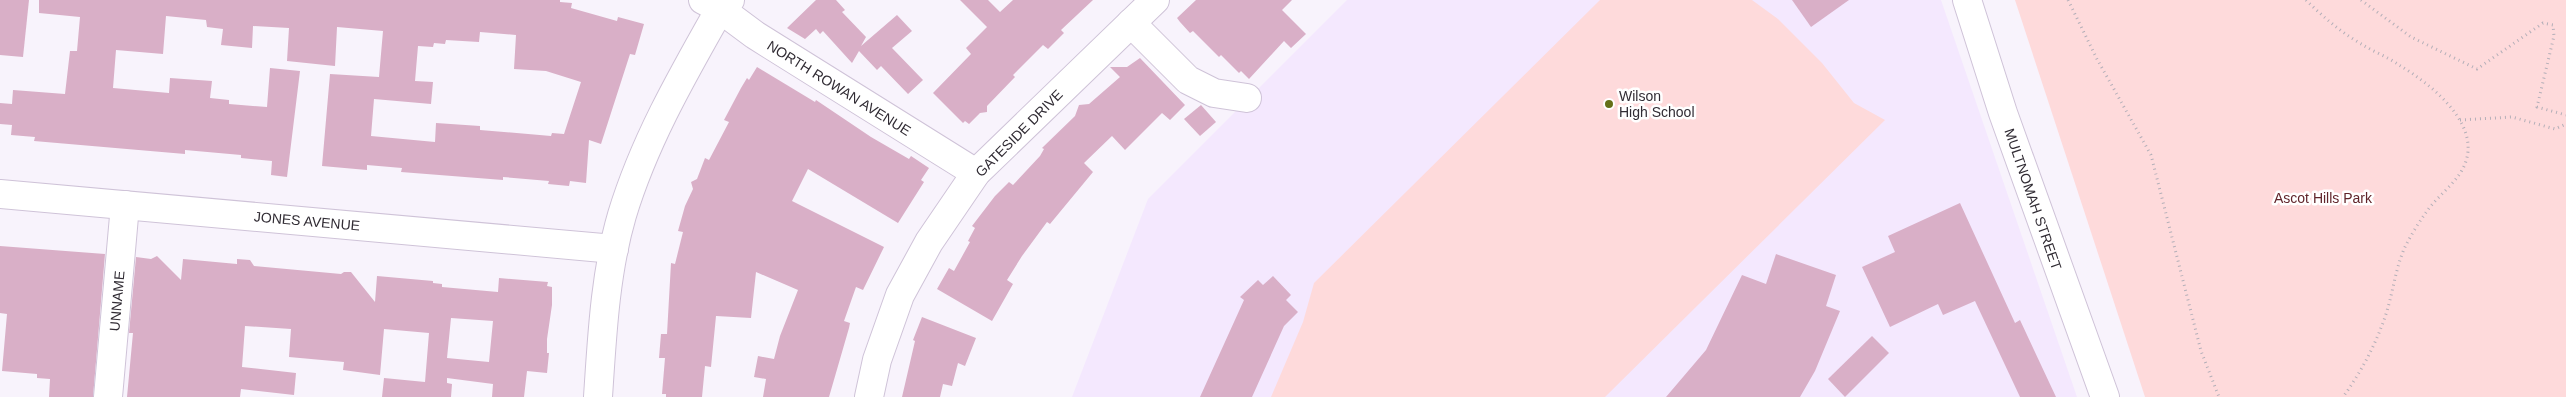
<svg xmlns="http://www.w3.org/2000/svg" width="2566" height="397" font-family="Arial,sans-serif">
<style>
.built{fill:#f4e8fe}
.green{fill:#fedadb}
.building{fill:#d9afc7;fill-rule:evenodd}
.lines{fill:none;stroke-linecap:round;stroke-linejoin:round}
.minor-casing{stroke:#cfc3d8;stroke-width:30}
.path{stroke:#b4afb8;stroke-width:3;stroke-dasharray:1 4;stroke-linecap:butt}
.minor{stroke:#fff;stroke-width:28}
.poi-dot{fill:#656f18;stroke:#fff;stroke-width:2}
.labels{text-anchor:middle;dominant-baseline:central;stroke-width:5;stroke-linejoin:round;paint-order:stroke}
.street-label{font-size:14px;fill:#312c34;stroke:#fff}
.poi-label{font-size:14px;fill:#312c34;stroke:#fff;text-anchor:start}
.park-label{font-size:14px;fill:#61252b;stroke:#fff}
</style>
<rect width="100%" height="100%" fill="#f8f3fc"/>
<!-- built -->
<polygon class="built" points="1347,0 1941,0 2077,397 1072,397 1148,199"/>
<!-- green -->
<g class="green">
<polygon points="1600,0 1752,0 1778,19 1822,63 1854,103 1885,120 1605,397 1271,397 1303,322 1314,283"/>
<polygon points="2015,0 2566,0 2566,397 2145,397"/>
</g>
<!-- building -->
<g class="building">
<polygon points="0,0 29,0 23,57 0,55"/>
<path d="M39,0H560V2L572,3L571,8L617,21L618,17L644,24L635,55L630,54L601,144L589,140L586,183L570,181L569,186L548,184L549,181L503,177V180L401,172L402,168L367,165V170L322,166L330,74L379,77L383,31L337,27L335,66L287,61L289,28L253,26L252,48L221,45L223,29L207,27L206,20L166,16L163,54L116,50L113,88L169,93L170,78L212,81L210,98L229,100V104L267,107L270,68L300,71L287,177L271,175L272,161L241,158V155L185,150V154L34,141L35,137L11,135L12,125L0,124V103L12,104L13,90L65,94L70,51H77L80,17L39,13ZM480,32L516,35L514,69L546,71L581,82L564,134L552,133L551,136L480,130V126L436,123L435,142L371,136L374,99L431,104L433,82L415,81L418,46L433,47L434,43L445,44L446,40L479,42Z"/>
<polygon points="816,0 836,0 845,10 842,12 866,37 861,46 897,15 912,31 892,48 923,80 908,94 881,66 877,70 859,51 852,63 823,31 820,34 816,29 805,39 787,28"/>
<polygon points="960,0 988,0 1000,12 1013,0 1093,0 1061,30 1064,33 1048,49 1043,45 1013,75 1015,77 987,106 987,112 980,113 969,124 965,121 963,123 933,93 971,54 966,48 987,27"/>
<polygon points="1196,0 1292,0 1282,10 1306,34 1291,48 1284,41 1249,79 1241,71 1239,73 1221,55 1219,57 1193,31 1190,33 1180,22 1177,18"/>
<polygon points="1792,0 1849,0 1811,27"/>
<polygon points="1140,58 1185,105 1170,120 1162,113 1125,150 1112,136 1084,163 1093,172 1050,224 1047,222 1022,256 1007,280 1013,284 992,321 937,289 949,268 954,271 970,242 968,241 975,228 972,226 995,196 1009,182 1013,185 1040,156 1044,149 1042,148 1075,116 1079,105 1089,104 1120,77 1110,67 1127,67"/>
<polygon points="757,67 815,102 816,100 871,137 909,159 911,156 929,168 921,180 924,182 898,223 808,169 792,201 884,247 863,290 856,287 844,321 850,323 849,328 829,397 763,397 766,379 754,377 758,356 774,359 780,336 798,290 756,272 751,318 716,316 711,367 705,366 702,397 666,397 666,394 662,394 665,358 659,358 661,334 667,334 671,263 675,264 683,232 678,231 685,206 693,189 691,182 697,179 705,158 709,160 729,122 724,120 741,88 747,78 749,80"/>
<polygon points="1201,105 1216,122 1200,136 1184,119"/>
<polygon points="1960,203 2015,323 2020,320 2056,397 2020,397 1975,301 1943,315 1938,304 1890,327 1862,267 1895,252 1888,236"/>
<polygon points="0,246 105,254 93,397 49,397 50,379 37,378 37,374 2,371 7,314 0,313"/>
<polygon points="1776,254 1836,275 1826,306 1840,311 1815,371 1800,397 1666,397 1706,350 1742,275 1766,284"/>
<path d="M157,256L181,280L183,259L237,264V259L250,260L254,266L341,274L344,272H351L375,302L377,276L433,281V283L442,284V287L498,292L499,278L548,282L547,286L552,287V305L547,339V353H549L547,373L527,371L524,397H492L493,384L447,378V383L452,384L451,397H382L384,378L425,382L429,333L384,329L380,375L343,370L344,362L289,357L291,329L245,326L242,367L296,373L294,395L241,389L240,397H127L133,333H129L136,257L151,259ZM451,318L493,321L489,362L447,358Z"/>
<polygon points="1273,276 1291,295 1286,300 1298,312 1284,326 1252,397 1200,397 1244,300 1240,297 1258,280 1263,285"/>
<polygon points="922,317 976,338 965,366 958,363 952,386 943,384 940,397 902,397 915,341 913,340"/>
<polygon points="1872,336 1889,353 1845,397 1828,379"/>
</g>
<g class="lines">
<defs>
<g id="minor">
<polyline points="703,0 720,9 755,35 976,173"/>
<polyline points="1967,0 2003,113 2105,397"/>
<polyline points="1131,23 1188,80 1214,93 1247,98"/>
<polyline points="0,194 614,249"/>
<polyline points="108,397 125,205"/>
<path d="M598,397C602,337 605,273 622,215C644,142 682,76 720,9L730,0"/>
<polyline points="869,397 877,360 900,295 929,242 976,173 1155,0"/>
</g>
</defs>
<!-- minor casing -->
<use href="#minor" class="minor-casing"/>
<!-- path -->
<g class="path">
<polyline points="2068,0 2097,59 2151,155 2201,351 2219,397"/>
<path d="M2306,0C2323,17 2342,33 2363,45C2374,52 2388,57 2399,65C2429,83 2479,121 2466,161C2460,181 2438,195 2427,211C2419,222 2411,235 2405,247C2395,269 2393,294 2385,317C2375,346 2361,372 2343,397"/>
<polyline points="2361,0 2411,37 2477,69 2543,23 2553,25 2554,36 2537,107 2566,115"/>
<polyline points="2460,120 2512,117 2555,129 2566,124"/>
</g>
<!-- minor -->
<use href="#minor" class="minor"/>
</g>
<!-- markers -->
<circle class="poi-dot" cx="1609" cy="104" r="5"/>
<g class="labels">
<!-- street labels -->
<g class="street-label">
<text transform="translate(839 88) rotate(32)">NORTH ROWAN AVENUE</text>
<text transform="translate(1019 133) rotate(-45)">GATESIDE DRIVE</text>
<text transform="translate(2033 199) rotate(71)">MULTNOMAH STREET</text>
<text transform="translate(307 221) rotate(5)">JONES AVENUE</text>
<text transform="translate(117 301) rotate(-85)">UNNAME</text>
</g>
<!-- poi labels -->
<g class="poi-label">
<text x="1619" y="96">Wilson<tspan x="1619" dy="16">High School</tspan></text>
</g>
<!-- park labels -->
<g class="park-label">
<text x="2323" y="198">Ascot Hills Park</text>
</g>
</g>
</svg>
